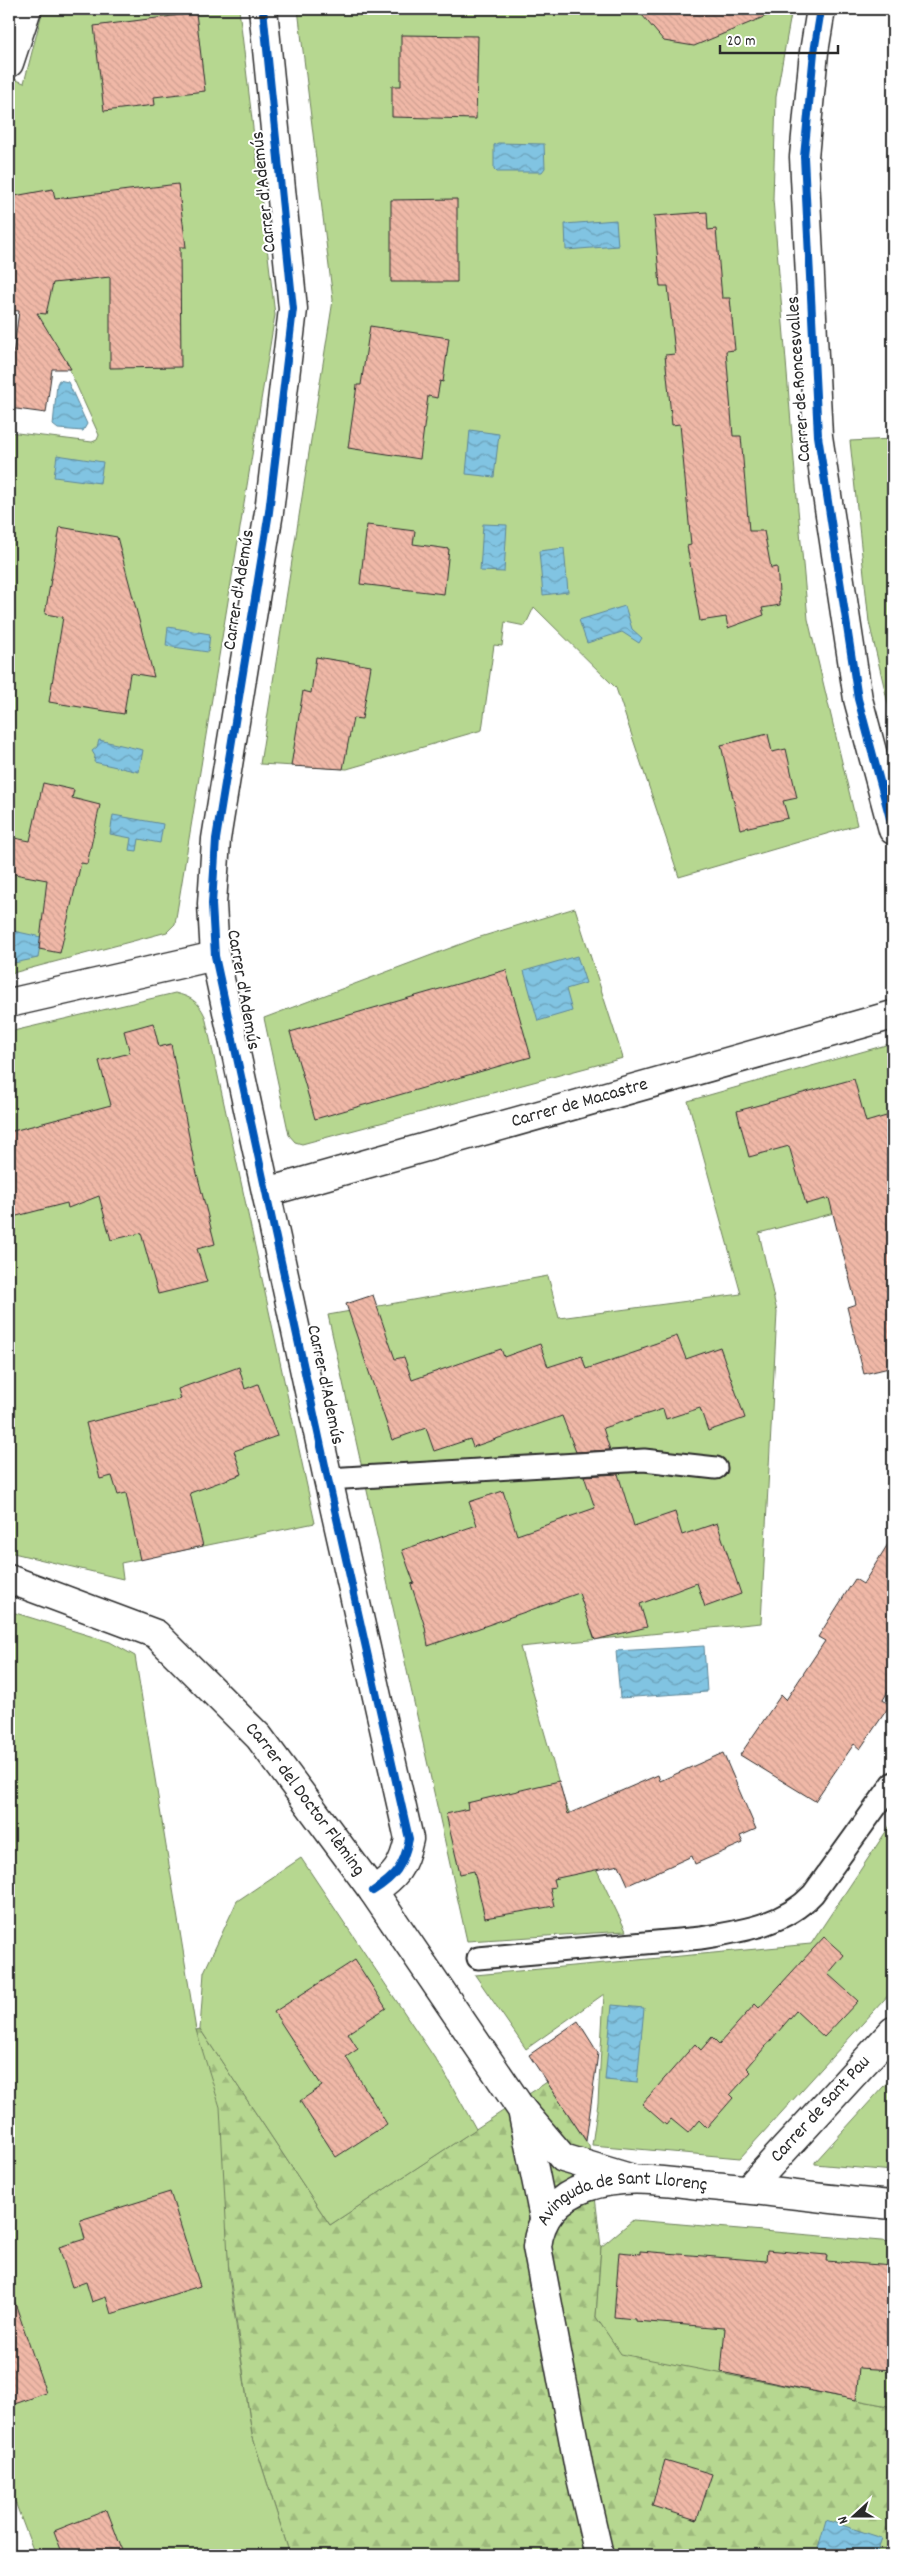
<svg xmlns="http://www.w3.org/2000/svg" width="902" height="2564" font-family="Dekko,sans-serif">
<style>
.forest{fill:url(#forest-firs);stroke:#70815e}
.garden{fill:#b6d790;stroke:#70815e}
.water{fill:url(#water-waves);stroke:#5f8799}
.building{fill:url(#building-back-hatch);stroke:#2b2b2b}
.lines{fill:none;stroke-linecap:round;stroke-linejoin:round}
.service-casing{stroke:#2b2b2b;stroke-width:25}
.minor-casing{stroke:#2b2b2b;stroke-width:31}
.tertiary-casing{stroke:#2b2b2b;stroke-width:31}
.service{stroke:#fff;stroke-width:21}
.minor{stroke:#fff;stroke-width:28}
.tertiary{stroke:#fff;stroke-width:28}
.cycleway-casing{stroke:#fff;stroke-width:11}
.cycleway{stroke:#0057b8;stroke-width:8}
.labels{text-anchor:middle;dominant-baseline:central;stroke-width:4;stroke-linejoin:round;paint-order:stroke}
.street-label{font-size:19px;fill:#2b2b2b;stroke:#fff}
</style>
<defs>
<pattern id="forest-firs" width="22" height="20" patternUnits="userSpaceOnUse" patternTransform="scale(1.25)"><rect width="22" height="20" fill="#b6d790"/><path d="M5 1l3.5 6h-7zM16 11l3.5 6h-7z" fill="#9db97c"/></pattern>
<pattern id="water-waves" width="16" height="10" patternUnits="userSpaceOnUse" patternTransform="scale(1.25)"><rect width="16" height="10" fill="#81c4e2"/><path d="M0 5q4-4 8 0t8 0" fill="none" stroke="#6a9fb7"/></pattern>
<pattern id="building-back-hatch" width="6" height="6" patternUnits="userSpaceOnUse" patternTransform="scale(1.25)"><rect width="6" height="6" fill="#f0b8a7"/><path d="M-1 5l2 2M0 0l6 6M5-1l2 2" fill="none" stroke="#ce9e90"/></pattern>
</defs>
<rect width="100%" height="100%" fill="#fff"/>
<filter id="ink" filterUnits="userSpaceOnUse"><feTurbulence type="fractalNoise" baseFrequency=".02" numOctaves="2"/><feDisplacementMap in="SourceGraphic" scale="10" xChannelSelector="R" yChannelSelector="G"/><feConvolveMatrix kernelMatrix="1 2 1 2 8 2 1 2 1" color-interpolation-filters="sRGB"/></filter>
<g filter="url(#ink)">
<!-- forest -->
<polygon class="forest" points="200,2029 330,2225 547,2082 589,2146 601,2247 596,2317 621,2353 893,2407 893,2555 290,2555 252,2435 196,2030"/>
<!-- garden -->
<g class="garden">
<polygon points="43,9 239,9 275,315 175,924 167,932 9,974 9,432 92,442 97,440 99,435 69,369 20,287 12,286 9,317 9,77 24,83"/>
<polygon points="298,9 792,9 776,97 773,199 797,498 808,619 857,825 679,877 616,688 534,607 525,626 505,622 502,646 494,645 482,730 347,769 260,764 333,300"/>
<polygon points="893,439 893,725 869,622 850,441"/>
<polygon points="575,908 623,1058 302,1144 295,1142 289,1135 264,1018 477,938"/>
<path d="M175,993C191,997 198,1001 205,1016L315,1523L121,1563L123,1579L9,1552V1032Z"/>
<polygon points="893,1043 893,1202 864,1205 759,1233 777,1312 761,1623 520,1647 564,1801 626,1931 467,1941 328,1315 548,1276 559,1318 741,1294 688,1101"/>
<polygon points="9,1611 110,1642 135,1656 196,2030 220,2107 229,2276 252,2435 290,2555 35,2555 9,2486"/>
<polygon points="893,1821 893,1990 740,2158 592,2145 598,2103 604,1994 526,2049 475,1975 811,1944"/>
<polygon points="301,1858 444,2072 476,2129 330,2225 200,2029 204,1972 237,1901"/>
<polygon points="893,2076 893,2171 815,2164 815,2162"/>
<polygon points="633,2220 893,2242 893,2407 621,2354 596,2317 601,2247"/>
</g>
<!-- water -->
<g class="water">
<polygon points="498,143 544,144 545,168 542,172 497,172 494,169 494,145"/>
<polygon points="616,220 618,246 566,250 565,224"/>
<polygon points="59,380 68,382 87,424 83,431 58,429 53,425 57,384"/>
<polygon points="470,430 499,434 494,477 466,474"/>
<polygon points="57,455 103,462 100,483 54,477"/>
<polygon points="483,524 507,525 504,572 480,571"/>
<polygon points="564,548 568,592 543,595 539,551"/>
<polygon points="625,606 632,629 642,638 639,643 622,632 587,643 579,620"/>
<polygon points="168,627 210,634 208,652 166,646"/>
<polygon points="99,740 143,750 139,772 94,762 95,756 92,751 97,747"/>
<polygon points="113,815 163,824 160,843 139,839 137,851 129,850 131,838 110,834"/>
<polygon points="9,930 41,937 38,958 9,964"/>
<polygon points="577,956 586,983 566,989 572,1011 538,1021 524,971"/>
<polygon points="704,1646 707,1692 620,1698 616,1651"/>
<polygon points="612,2005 644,2008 637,2083 605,2080"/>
<polygon points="826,2520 882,2538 876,2555 840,2555 818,2548"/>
</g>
<!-- building -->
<g class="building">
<polygon points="637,9 783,9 694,46 664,41"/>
<polygon points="196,13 205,91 154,97 155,105 104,111 94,26"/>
<polygon points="401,35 478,36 476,119 392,117 392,86 401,86"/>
<polygon points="178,184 186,247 180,247 181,367 110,368 110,277 53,283 46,314 37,313 71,369 52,369 46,413 9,408 9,385 19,311 9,310 9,197 53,189 55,199"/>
<polygon points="457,199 457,282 391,282 391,200"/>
<polygon points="707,212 708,230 716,229 722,298 730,298 735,350 726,351 733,436 741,436 749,531 764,531 771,568 777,567 780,605 762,608 764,615 728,628 726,617 700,621 687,546 691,545 680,424 672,425 665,355 675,354 668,286 660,286 654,216"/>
<polygon points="370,326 449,338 443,382 440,381 437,398 428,396 420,459 348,448 357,385 361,385"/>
<polygon points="367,525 415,531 413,544 449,549 444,594 360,584"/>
<polygon points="60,527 117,537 154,677 130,673 124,714 49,702 63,617 45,614"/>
<polygon points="316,657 371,666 362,719 353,718 343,769 291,766 303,691 311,693"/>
<polygon points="768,734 772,752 786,749 797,798 783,801 788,818 740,829 721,745"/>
<polygon points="43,783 74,790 72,798 100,805 87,864 81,863 60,953 39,949 47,880 9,873 9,837 30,841"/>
<polygon points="506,970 531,1057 315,1119 290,1032"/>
<polygon points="153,1023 159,1047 171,1044 194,1162 215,1244 197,1249 207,1282 158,1294 141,1233 111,1240 99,1196 68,1208 67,1203 9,1218 9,1132 111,1105 99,1061 130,1053 124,1031"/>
<polygon points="854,1079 866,1122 893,1114 893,1367 864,1374 847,1307 856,1304 829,1198 806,1204 789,1146 749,1157 737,1111"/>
<polygon points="373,1295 395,1359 404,1357 412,1380 501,1349 504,1357 540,1344 548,1367 582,1356 586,1369 642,1350 642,1348 677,1336 686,1359 720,1347 745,1418 708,1431 700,1408 666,1419 663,1409 603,1428 610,1450 576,1452 562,1416 473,1447 470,1439 434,1451 426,1428 392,1440 346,1304"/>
<polygon points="239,1367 245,1389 258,1384 277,1436 234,1451 242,1474 190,1493 203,1546 140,1560 126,1493 118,1495 112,1476 100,1479 86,1423 181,1399 178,1389"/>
<polygon points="618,1474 634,1526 675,1512 682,1535 717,1523 741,1594 705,1607 697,1583 640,1604 647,1627 595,1640 579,1593 428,1646 425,1627 411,1584 414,1583 402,1550 477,1525 469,1502 503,1491 517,1535 595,1508 584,1476"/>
<polygon points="893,1536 893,1683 883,1700 890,1705 860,1749 854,1744 815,1801 740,1755 781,1695 786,1700 807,1668 825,1641 818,1637 855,1579 863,1584"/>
<polygon points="723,1753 756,1829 740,1836 743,1843 695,1864 692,1856 628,1885 619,1865 553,1879 555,1887 550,1888 554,1906 485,1918 474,1871 460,1874 446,1814 468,1809 467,1803 559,1781 568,1814 658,1775 660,1781"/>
<polygon points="824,1937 844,1955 828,1974 858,2001 824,2037 796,2011 747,2068 751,2072 730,2095 733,2098 707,2128 699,2120 688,2133 671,2119 666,2125 642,2104 695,2044 701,2050 712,2037 719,2044 755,2004 759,2008"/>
<polygon points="355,1960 386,2008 348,2033 358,2049 346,2057 387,2124 336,2157 300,2101 322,2086 274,2012"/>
<polygon points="578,2021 598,2053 586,2141 529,2055"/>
<polygon points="170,2192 200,2286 111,2314 106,2297 92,2302 86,2282 72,2287 59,2247 85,2239 80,2220"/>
<polygon points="767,2250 827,2255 826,2261 893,2266 893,2370 859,2368 856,2400 721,2372 725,2328 635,2321 635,2319 614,2317 619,2252 640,2254 640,2251 766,2261"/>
<polygon points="14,2300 46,2393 9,2406 9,2301"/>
<polygon points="665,2460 712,2474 697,2520 652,2506"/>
<polygon points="107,2510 124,2555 63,2555 54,2531"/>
</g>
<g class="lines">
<defs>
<g id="service">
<polyline points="328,1479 644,1460 716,1468"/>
<path d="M478,1958L701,1938C742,1931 784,1925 813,1894L893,1783"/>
</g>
<g id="minor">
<path d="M263,9L293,309L269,512L216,839L212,904L215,956L328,1479L409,1839C403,1867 396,1876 373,1891"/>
<polyline points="821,9 814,52 804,157 818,436 858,699 893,830"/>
<polyline points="9,63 27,9"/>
<polyline points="9,1003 215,956"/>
<path id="s1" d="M267,1192L893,1015"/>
<path id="s2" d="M9,1579L156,1634L259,1737L373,1891L522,2110L544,2218"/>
<polyline points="523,2111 563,2158 630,2178"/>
<path id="s3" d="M748,2189L893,2031"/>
</g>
<g id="tertiary">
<path id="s4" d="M599,2555L579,2469L537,2247C540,2217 558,2197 587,2187C624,2174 662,2181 700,2185C765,2190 829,2200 893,2205"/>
</g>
</defs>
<!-- service casing -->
<use href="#service" class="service-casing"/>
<!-- minor casing -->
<use href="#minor" class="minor-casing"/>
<!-- tertiary casing -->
<use href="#tertiary" class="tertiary-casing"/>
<!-- service -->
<use href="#service" class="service"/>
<!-- minor -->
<use href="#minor" class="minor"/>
<!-- tertiary -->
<use href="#tertiary" class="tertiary"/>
<defs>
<g id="cycleway">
<path d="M263,9L293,309L269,512L216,839L212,904L215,956L328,1479L409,1839C403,1867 396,1876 373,1891"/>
<polyline points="821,9 814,52 804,157 818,436 858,699 893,830"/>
</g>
</defs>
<!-- cycleway casing -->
<use href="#cycleway" class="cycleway-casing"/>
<!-- cycleway -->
<use href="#cycleway" class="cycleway"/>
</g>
</g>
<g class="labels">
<!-- street labels -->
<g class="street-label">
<text transform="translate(265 192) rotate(-96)">Carrer d'Ademús</text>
<text transform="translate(800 379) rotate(-94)">Carrer de Roncesvalles</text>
<text transform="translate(240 590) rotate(-81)">Carrer d'Ademús</text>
<text transform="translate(242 990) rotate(80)">Carrer d'Ademús</text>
<text stroke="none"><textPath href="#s1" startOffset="325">Carrer de Macastre</textPath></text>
<text transform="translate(324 1385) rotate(78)">Carrer d'Ademús</text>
<text stroke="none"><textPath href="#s2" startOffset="380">Carrer del Doctor Flèming</textPath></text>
<text stroke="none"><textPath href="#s3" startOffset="108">Carrer de Sant Pau</textPath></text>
<text stroke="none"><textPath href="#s4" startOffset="428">Avinguda de Sant Llorenç</textPath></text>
</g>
</g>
<!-- margin -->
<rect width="902" height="2564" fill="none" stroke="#fff" stroke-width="30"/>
<rect x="15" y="15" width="872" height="2534" fill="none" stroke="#2b2b2b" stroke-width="2" filter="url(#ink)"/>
<!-- north arrow -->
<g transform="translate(854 2516) rotate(249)" stroke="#ffffff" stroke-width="4" paint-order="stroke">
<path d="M0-4L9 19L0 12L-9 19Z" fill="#2b2b2b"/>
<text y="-8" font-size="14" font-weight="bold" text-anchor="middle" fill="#2b2b2b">N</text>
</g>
<!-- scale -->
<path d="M720 45v8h118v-8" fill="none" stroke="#2b2b2b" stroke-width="2.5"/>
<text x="727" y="45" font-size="15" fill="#2b2b2b" stroke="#ffffff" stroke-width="4" paint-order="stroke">20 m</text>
</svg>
